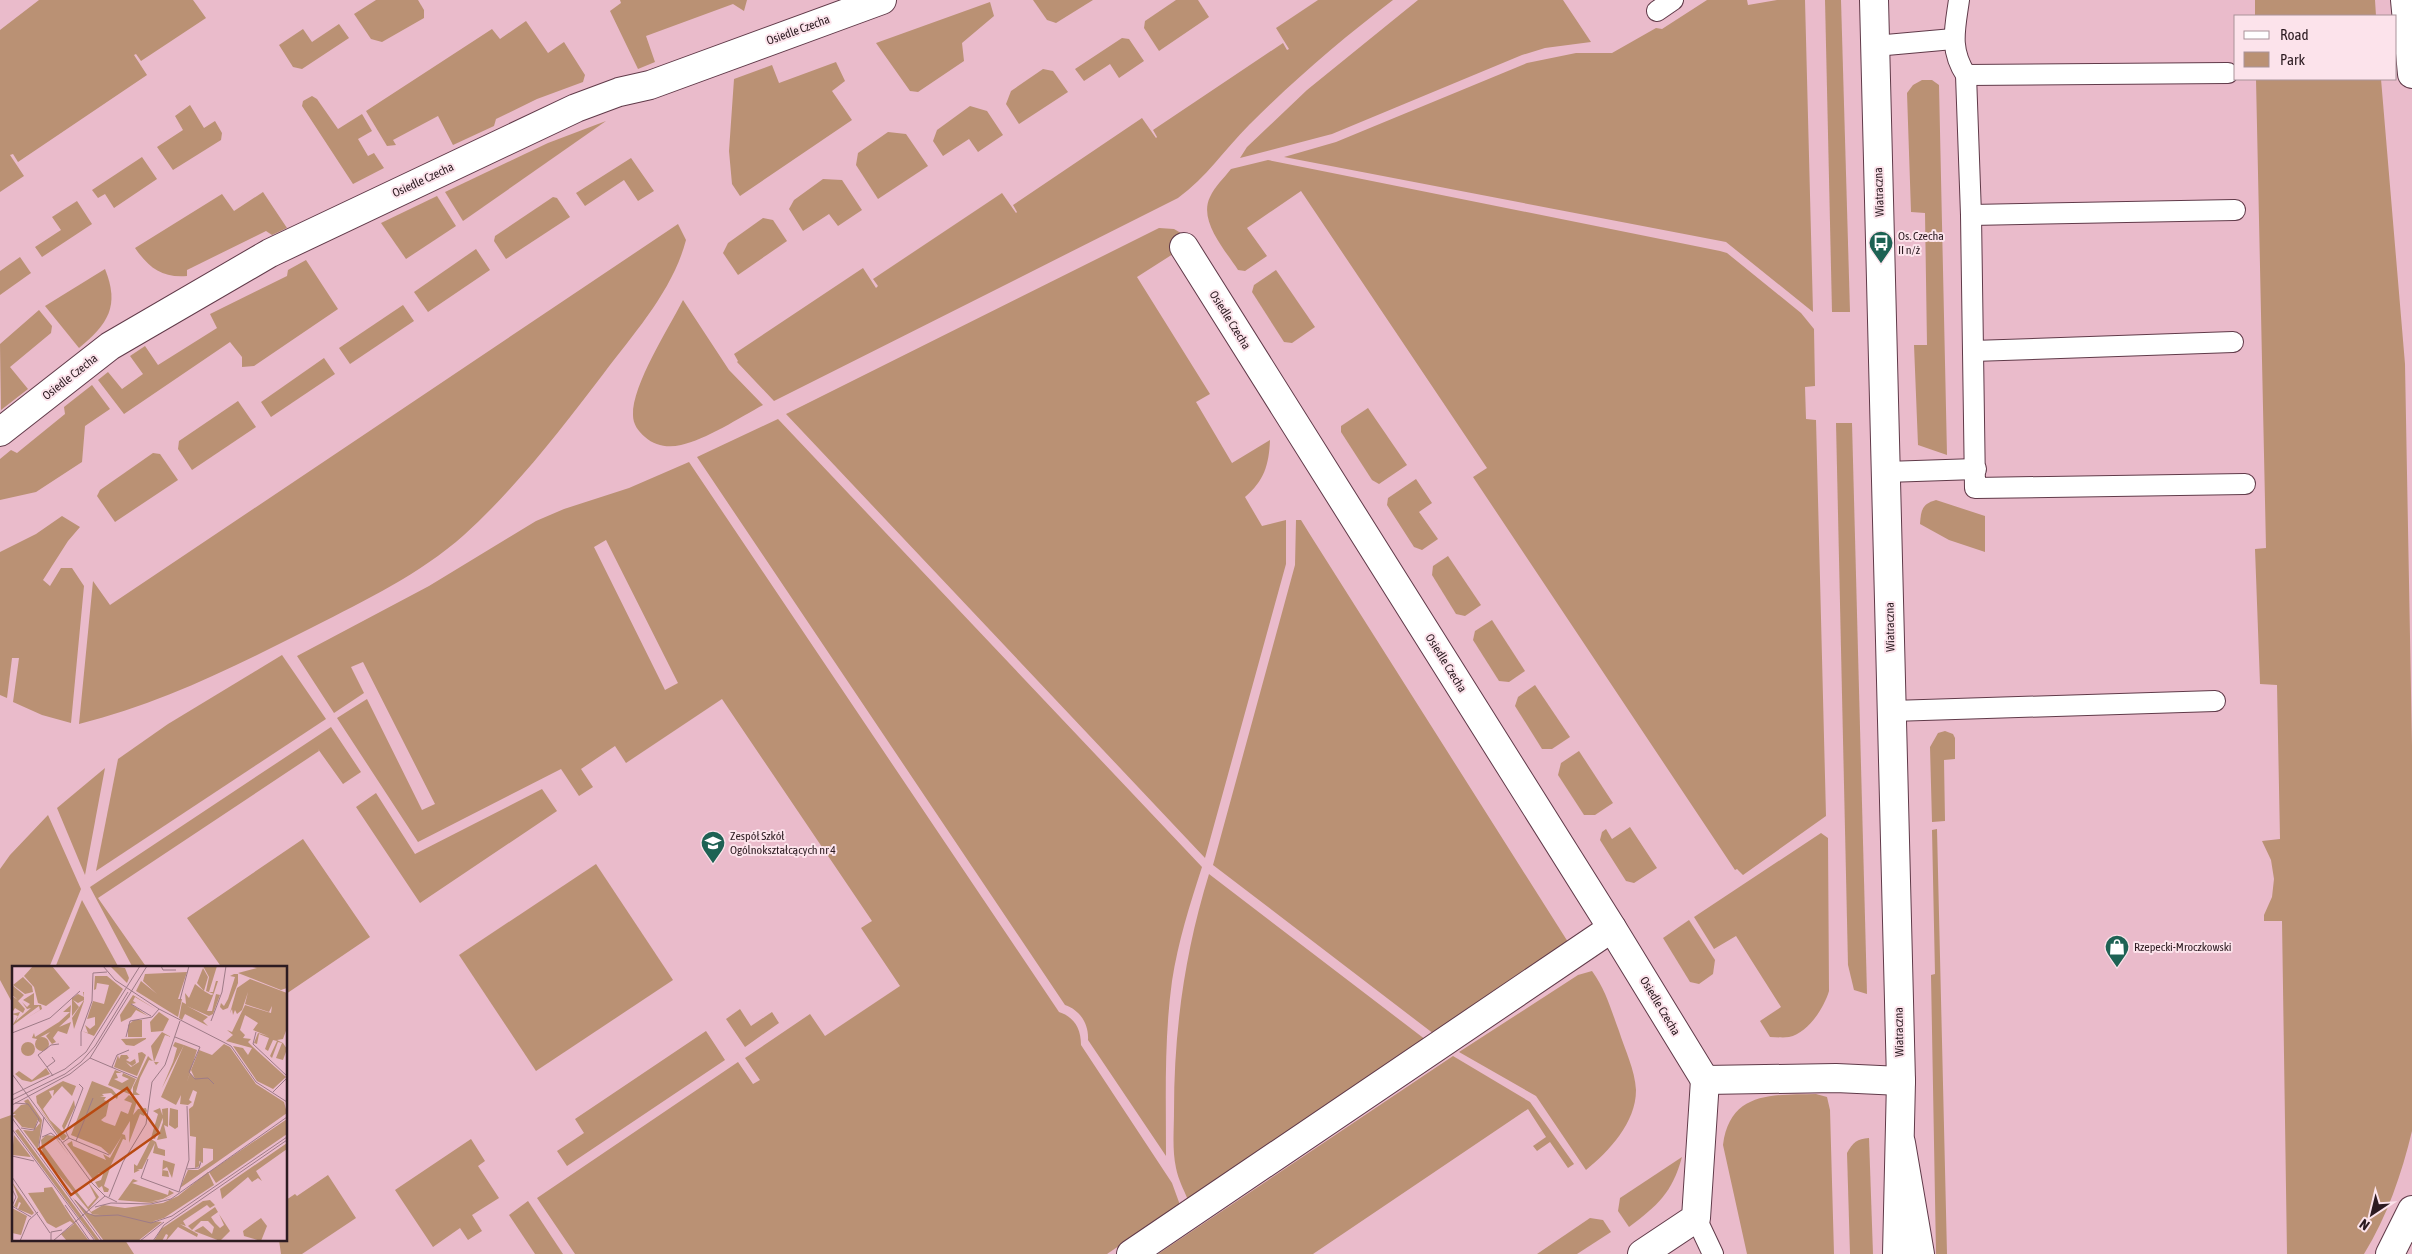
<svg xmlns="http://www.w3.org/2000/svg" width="2412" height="1254" font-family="'Asap Condensed',sans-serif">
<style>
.green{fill:#ba9174;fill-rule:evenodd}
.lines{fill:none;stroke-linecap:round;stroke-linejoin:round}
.service-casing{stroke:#603a49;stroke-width:22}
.minor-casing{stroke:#603a49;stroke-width:30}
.secondary-casing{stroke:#603a49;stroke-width:30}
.service{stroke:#fff;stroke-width:20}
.minor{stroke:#fff;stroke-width:28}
.secondary{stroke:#fff;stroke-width:28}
.labels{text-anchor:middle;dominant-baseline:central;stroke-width:4;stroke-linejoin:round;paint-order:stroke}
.street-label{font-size:12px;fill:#2c1b21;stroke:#fce3eb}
.poi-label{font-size:12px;fill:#2c1b21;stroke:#fce3eb;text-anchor:start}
.inset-road{fill:none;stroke:#9e7b87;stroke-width:1}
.view{fill:#b94a11;fill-opacity:0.15;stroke:#b94a11;stroke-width:2.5}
.inset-edge{fill:none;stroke:#2c1b21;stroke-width:2.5}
</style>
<rect width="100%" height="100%" fill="#eabbcb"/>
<!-- green -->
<g class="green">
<polygon points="39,0 193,0 206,18 141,61 136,54 134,55 147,75 18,162 13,154 10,155 24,176 0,192 0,30"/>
<polygon points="376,0 418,0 424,10 424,18 382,42 371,39 354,14"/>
<polygon points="620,0 747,0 744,11 733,4 646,36 655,62 638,69 610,11 621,3"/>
<polygon points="1033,0 1093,0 1056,23 1047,20"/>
<polygon points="1176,0 1198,0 1209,17 1159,51 1144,28 1145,21"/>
<path d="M1318,0H1393C1343,38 1294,80 1249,125C1225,149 1206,178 1178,198L774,401L737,362L738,361L734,354L863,268L876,288L878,286L873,279L1002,193L1016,213L1017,212L1013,205L1142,118L1156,138L1157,137L1153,130L1283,43L1287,50L1289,49L1276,28Z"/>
<polygon points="1418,0 1563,0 1591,42 1545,48 1522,55 1332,134 1240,158 1247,147 1307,90"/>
<polygon points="1707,0 1747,0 1748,5 1777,0 1805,0 1813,312 1726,242 1284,157 1336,142 1527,63 1576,53 1612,53 1656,28 1662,29"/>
<polygon points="1825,0 1841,0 1850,312 1832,312"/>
<polygon points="2255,0 2375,0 2376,16 2255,16"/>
<polygon points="990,2 994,16 962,43 964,61 918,92 910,91 876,43"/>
<polygon points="526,21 548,53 564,42 585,75 583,82 537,99 496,119 494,126 453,145 438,116 393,140 396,145 387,146 366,111 492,29 500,39"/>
<polygon points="339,24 349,38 302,69 293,67 279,45 303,29 312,42"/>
<polygon points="1122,38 1129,39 1144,61 1119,78 1110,64 1084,81 1075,69"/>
<polygon points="836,62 845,81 832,91 852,120 740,196 732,184 729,151 734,79 772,65 779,83"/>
<polygon points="1043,69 1053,71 1068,92 1019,124 1006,104 1011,91"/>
<path d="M2256,79H2381L2405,364L2412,746V1131C2402,1173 2387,1217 2364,1254H2287L2282,921H2264V915L2272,897L2274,879L2271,860L2262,841L2280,839L2277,685L2260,684L2255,549L2266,548Z"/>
<polygon points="1922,80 1932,80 1939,85 1947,455 1918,445 1914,345 1927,345 1925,213 1911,212 1907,93 1913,85"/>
<polygon points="312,96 317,99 338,129 362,114 372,131 358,139 368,156 374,153 384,168 353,184 302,106 303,101"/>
<polygon points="190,105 204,128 215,121 222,133 221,140 173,170 157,147 183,130 175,116"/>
<polygon points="970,106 987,111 1003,135 978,152 969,139 943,156 933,141 937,130"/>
<polygon points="606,121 463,221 445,192 548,143"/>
<polygon points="888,132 906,134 928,166 878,199 856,165 858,153"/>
<polygon points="142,157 157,179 114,208 105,194 98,198 92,190"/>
<polygon points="631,158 654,191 638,201 624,180 585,206 576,193"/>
<path d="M1268,160L1720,251L1727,253L1801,313L1814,329L1815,386L1805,387L1806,419L1816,420L1826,816L1743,875L1737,869L1735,870L1473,477L1487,468L1301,191L1247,228L1267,256L1245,271L1238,270C1226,251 1198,221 1210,197C1215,186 1224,178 1231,169Z"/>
<polygon points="823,179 842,180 862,210 838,226 829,214 803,231 789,209 794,200"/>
<path d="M263,192L287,228L272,235L266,231L187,270V276C162,278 149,268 135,248L222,194L234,211Z"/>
<polygon points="437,196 456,226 406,259 381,223"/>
<polygon points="553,197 557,198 570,217 506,259 494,241 495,236"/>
<polygon points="77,201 92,224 42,257 35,247 61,230 52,217"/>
<polygon points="763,218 773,220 787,241 738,275 723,253 728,243"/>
<path d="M678,224L686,240C673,290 635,332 604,373C561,429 517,487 464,535C420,574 366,600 313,627C238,665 161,704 79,724L93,581L110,605Z"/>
<path d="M1159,228L1174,229L1186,236L1184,247L1137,277L1210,394L1196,402L1232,463L1270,440C1269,465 1264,481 1245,497L1262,526L1286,520V564L1205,858L786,414Z"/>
<polygon points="476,249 490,270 428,312 414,292"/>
<polygon points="20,257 31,273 0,295 0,271"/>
<polygon points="306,260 338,309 254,366 242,367 242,357 230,342 124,414 98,380 108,372 122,389 143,374 130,356 145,346 158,365 217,328 210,314 287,276 288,270"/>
<path d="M105,269C120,306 108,324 79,348L45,306Z"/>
<polygon points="1276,270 1315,327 1292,343 1284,342 1252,292 1254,285"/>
<path d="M683,300L729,370L763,405C741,417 705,440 681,445C668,448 655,446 645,437C638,431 633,424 633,415C632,385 669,328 683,300Z"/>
<polygon points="403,305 414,321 350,364 339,348"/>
<polygon points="39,310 52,326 51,333 10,367 28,389 1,410 0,344"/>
<polygon points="324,358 335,374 271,417 261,402"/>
<polygon points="92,385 110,409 85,426 82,462 36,492 0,500 0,459 11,450 17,453 65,414 64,407"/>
<polygon points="238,401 256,427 192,470 178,449 179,441"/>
<polygon points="1368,408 1407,465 1379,484 1372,480 1341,432 1341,426"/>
<path d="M778,419L1202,867C1190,904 1178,942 1172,981C1164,1039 1166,1098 1166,1156L1088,1040C1089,1024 1080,1010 1065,1005L697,457Z"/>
<polygon points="1836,423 1852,423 1867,994 1854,990 1848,965"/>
<polygon points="153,453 160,454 178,480 115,522 97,496 100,490"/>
<path d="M689,462L1059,1012C1074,1017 1081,1028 1081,1045L1172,1183L1180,1205L1107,1254H575L537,1198L738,1062L753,1084L760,1080L745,1058L810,1014L825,1036L900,986L861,928L872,921L722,699L626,763L615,746L581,769L593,787L579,796L561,769L418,842L337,718L367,699L422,810L435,804L363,662L351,667L364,693L334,713L297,656L429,586L536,521L564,509L629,488ZM606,540L678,683L665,690L594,547Z"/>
<polygon points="1416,479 1432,503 1419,512 1438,539 1422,550 1414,547 1387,505 1388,498"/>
<path d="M1936,500L1985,516V552L1949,540L1920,524C1921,510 1922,504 1936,500Z"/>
<polygon points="62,516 80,527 68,541 43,580 50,586 61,568 72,568 84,586 71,723 42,715 13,702 19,658 12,658 7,698 0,695 0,552 36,534"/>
<polygon points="1296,520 1301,520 1309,533 1568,942 1434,1034 1213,865 1295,565"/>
<polygon points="1448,556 1481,605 1465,616 1456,614 1432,575 1433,566"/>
<polygon points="1492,620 1525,671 1509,682 1499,681 1473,640 1475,631"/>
<polygon points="282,655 326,719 96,871 118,759 168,724"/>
<polygon points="1535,685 1570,737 1552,749 1542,749 1515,706 1518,697"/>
<polygon points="331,727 361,772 343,784 318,749 319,751 98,898 147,968 133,968 90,887"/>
<polygon points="1945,731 1953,734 1955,738 1955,759 1944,760 1945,821 1932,822 1930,747 1938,733"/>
<polygon points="1579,751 1613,803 1595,815 1584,815 1558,775 1561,763"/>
<polygon points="105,768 85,875 57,808"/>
<polygon points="542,789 557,811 420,903 356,807 376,793 415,854"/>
<polygon points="48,815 81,889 49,968 14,968 14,1006 0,980 0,869 10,855"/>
<polygon points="1630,827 1657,868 1634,883 1626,881 1600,840 1602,832 1606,829 1612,839"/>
<polygon points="1937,829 1947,1254 1936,1254 1931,975 1935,974 1932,830"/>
<path d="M1821,833L1828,838L1829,991C1824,1008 1808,1033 1789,1037C1783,1038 1776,1037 1770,1037L1760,1021L1781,1007L1736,936L1714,949L1694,917Z"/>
<polygon points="303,839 370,937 286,994 286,968 222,968 187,918"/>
<polygon points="596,864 673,980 536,1071 459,955"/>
<path d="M1209,874L1426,1040L1188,1200C1184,1190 1178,1179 1176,1168C1172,1150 1174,1129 1174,1111C1174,1029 1185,952 1209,874Z"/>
<polygon points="82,900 119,968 55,968"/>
<polygon points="1689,920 1715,960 1713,974 1699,984 1690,982 1663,938"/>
<path d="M1592,971C1606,990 1611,1010 1619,1031C1625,1050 1635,1070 1636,1090C1636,1123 1609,1151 1586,1170L1536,1096L1459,1052L1578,975Z"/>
<polygon points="740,1009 751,1026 772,1012 779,1023 745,1047 726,1019"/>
<polygon points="706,1031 725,1060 567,1166 557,1151 584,1133 575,1119"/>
<polygon points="1453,1056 1530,1102 1574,1164 1568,1168 1550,1142 1537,1151 1533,1146 1546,1137 1528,1109 1313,1254 1158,1254"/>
<path d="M1816,1094L1827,1097L1830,1110L1834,1254H1747L1723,1145C1730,1091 1773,1095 1816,1094Z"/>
<polygon points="14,1114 14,1240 125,1240 134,1254 0,1254 0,1119"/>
<path d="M1869,1138L1873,1254H1850L1847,1153C1853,1142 1857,1139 1869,1138Z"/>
<polygon points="471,1139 485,1161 478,1166 499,1198 472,1215 482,1231 468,1240 460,1228 433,1247 395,1190"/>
<path d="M1682,1157C1672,1193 1658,1205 1629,1227L1618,1211L1620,1198Z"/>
<polygon points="328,1175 356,1218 302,1254 281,1254 279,1240 286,1240 286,1200 295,1194 297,1196"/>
<polygon points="528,1201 563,1254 535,1254 509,1215"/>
<polygon points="1590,1218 1603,1220 1611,1232 1577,1254 1537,1254"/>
</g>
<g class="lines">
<defs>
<g id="service">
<path d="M1959,0C1955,29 1949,49 1966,75L1971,215L1975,488L2245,484"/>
<polyline points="1657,11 1673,0"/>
<polyline points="1875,46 1953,39"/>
<polyline points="1966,75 2228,73"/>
<polyline points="1971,215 2235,210"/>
<polyline points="1973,351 2233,342"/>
<polyline points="1886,472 1976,469"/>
<polyline points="1892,711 2215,701"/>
<polyline points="1696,1218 1713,1254"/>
</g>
<g id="minor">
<polyline points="1874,0 1901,1081 1897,1254"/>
<polyline points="1184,247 1612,928 1705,1080 1836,1078 1901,1081"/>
<polyline points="0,432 110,346 270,253 576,108 619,92 650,85 882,0"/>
<polyline points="1131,1254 1612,928"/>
<polyline points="1642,1254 1696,1218 1705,1080"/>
</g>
<g id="secondary">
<polyline points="2405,0 2412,74"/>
<polyline points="1901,1143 1920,1254"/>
<polyline points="2390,1254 2412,1210"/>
</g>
</defs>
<!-- service casing -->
<use href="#service" class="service-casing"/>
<!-- minor casing -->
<use href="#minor" class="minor-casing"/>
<!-- secondary casing -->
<use href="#secondary" class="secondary-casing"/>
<!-- service -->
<use href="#service" class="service"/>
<!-- minor -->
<use href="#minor" class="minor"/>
<!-- secondary -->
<use href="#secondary" class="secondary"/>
</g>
<!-- icons -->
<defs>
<symbol id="bus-pin" viewBox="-11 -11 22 30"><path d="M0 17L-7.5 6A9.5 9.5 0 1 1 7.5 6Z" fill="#1e6254" stroke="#fce3eb"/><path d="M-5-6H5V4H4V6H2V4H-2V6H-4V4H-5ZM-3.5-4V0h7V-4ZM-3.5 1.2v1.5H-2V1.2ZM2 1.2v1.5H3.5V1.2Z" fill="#fff"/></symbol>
<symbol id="school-pin" viewBox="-11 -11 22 30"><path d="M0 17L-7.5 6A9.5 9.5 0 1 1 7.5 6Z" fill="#1e6254" stroke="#fce3eb"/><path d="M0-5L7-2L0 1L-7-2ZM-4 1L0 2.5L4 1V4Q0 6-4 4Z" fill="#fff"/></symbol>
<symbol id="shop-pin" viewBox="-11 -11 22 30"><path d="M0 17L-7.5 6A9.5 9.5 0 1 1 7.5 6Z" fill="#1e6254" stroke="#fce3eb"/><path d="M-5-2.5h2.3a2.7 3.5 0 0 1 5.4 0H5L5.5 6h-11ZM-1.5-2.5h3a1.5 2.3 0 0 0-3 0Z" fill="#fff"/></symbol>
</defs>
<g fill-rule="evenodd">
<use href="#bus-pin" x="1867" y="229" width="28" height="38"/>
<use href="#school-pin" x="699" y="829" width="28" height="38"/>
<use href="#shop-pin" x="2103" y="933" width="28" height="38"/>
</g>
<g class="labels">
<!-- street labels -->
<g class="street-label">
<text transform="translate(798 30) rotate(-20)">Osiedle Czecha</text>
<text transform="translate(423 180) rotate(-25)">Osiedle Czecha</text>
<text transform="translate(1879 192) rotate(-92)">Wiatraczna</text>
<text transform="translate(1230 320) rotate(58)">Osiedle Czecha</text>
<text transform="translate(70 377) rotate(-38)">Osiedle Czecha</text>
<text transform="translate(1890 627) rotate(-91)">Wiatraczna</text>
<text transform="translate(1446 663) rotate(58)">Osiedle Czecha</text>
<text transform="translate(1660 1006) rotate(59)">Osiedle Czecha</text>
<text transform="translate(1899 1032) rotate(-91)">Wiatraczna</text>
</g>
<!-- poi labels -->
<g class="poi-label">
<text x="1898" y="236">Os. Czecha<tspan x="1898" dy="14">II n/ż</tspan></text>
<text x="730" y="836">Zespół Szkół<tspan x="730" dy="14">Ogólnokształcących nr 4</tspan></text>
<text x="2134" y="947">Rzepecki-Mroczkowski</text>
</g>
</g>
<!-- overview -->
<g transform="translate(12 966)">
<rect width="275" height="275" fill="#eabbcb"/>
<path d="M21,0H40L58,22L34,40L26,37L22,21L12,10ZM98,0L113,2L117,12L115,17ZM191,0H205L197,26H201L204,15H206L202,27L195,45H200L204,28L208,29L201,48L197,50L175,40L196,51L191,55L196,60L173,48L170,54L167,52L170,36L174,38L173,27L177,32L183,18L192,25L199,29L202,28L194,25L197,11ZM235,0H275V22L269,24L226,7L245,2ZM191,2L196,11L192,25L185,17ZM175,6L166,33H170L166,51L124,25L129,15L145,28L131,15L133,8ZM222,8H226V17L216,42L211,44L208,41L209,37L212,40L216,33L223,11L218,10ZM83,10H95L111,23L82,70L70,65L76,67L73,59L78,63L83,59V51L75,53L81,35L92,38L97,19L85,17L84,23L82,24ZM11,11L20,20L21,26L13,28L1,19ZM238,13L275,27V62L271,73L265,74L271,77L275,83L271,94L264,92L270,77L266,76L260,92L258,90L265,75L261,74L256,85L253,83L257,72L247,68L245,78L242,77L246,67L256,70L241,64L246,57L233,49L228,64L233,69L231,72L239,73L236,76L241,81L274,111L261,123L245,115L221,80L231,82L236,89L240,82L214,75L221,69L215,64L220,66L233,39L259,47L260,40L257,46L233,38L236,26L230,44L225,48L223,44L221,49L220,43L218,47L225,22ZM0,19L12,29L6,35L13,43L11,47L3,42L0,47V30L6,34L0,29ZM65,26H72V35L62,63L60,52L72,34L66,37L61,34L67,41L60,50V32L66,28L72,31L71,26ZM22,27V39H29L30,43L13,53L28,44L27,40L0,60L6,50L0,48L8,46L4,55L19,42L15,43L10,36L15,41L18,38L11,34ZM121,29L145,44L123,31L121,35L124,37L119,38L136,50L124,44L119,51L109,56L108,49ZM59,39L58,51L47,61L59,56L55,68L46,65L41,72L44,76L40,78L34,70L38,66L25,73L20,72L22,67L23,71L47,56L58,46H51ZM147,46L157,53L151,65L139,66L138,56ZM122,54H130V71H116V59ZM150,66L159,71L153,69L142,96H147L144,99L142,96L139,80ZM23 78a7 7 0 1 1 14 0a7 7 0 1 1-14 0ZM109,73L134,72V73L122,80L114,79ZM9 83a7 7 0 1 1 14 0a7 7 0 1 1-14 0ZM163,76L172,79L150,122L161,96L165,82L161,80ZM212,78L218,81L244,118L272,136L275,147L168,222L176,204H186L201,194V183L191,182V197L187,195L188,200L183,202L184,171L178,170L177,143L181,140L185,126L181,124L177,134L180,136L176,139L168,138L169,129L164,139L149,131L172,79L185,84L175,116L178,107L183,113L179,104L187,84L200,89ZM130,86L134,89L125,110L102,101L106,89L107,93L109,89H115L117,92L114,94L118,96L123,93L124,97L120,100L114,96L119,101L127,96L126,87ZM136,90L141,95L137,94L128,112L124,126L128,129H121V121ZM34,102L38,108L19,116L10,114L3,108L7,105L20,114ZM103,104L110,107H104L106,112L102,113L110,117L117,113L110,110L111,107L124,113L117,128L96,119ZM51,115L64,120L60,130L50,120L41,130L42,124L37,125L40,131L31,143L38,154L55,170L52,174H50L24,138L43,163L25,137L24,130ZM80,115L100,123L106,130L105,133L99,127L90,128L92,130L88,131H94L92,134L97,136L94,150L89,154L92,156L103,160L109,145L116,148L120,137L112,134L117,129L125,135L121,149L126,143L134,142L135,145L132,150L128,148L117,177L118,155L110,168L113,169L114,174L111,173L99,199L92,220L97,223L96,226H92L90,220L87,222L82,218L86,221L83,216L89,214L91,208L87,207L82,215L55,178L60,175L61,180L94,194L91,188L98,192L110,170L98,189L89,181L59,169ZM16,133L30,154L26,184L11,164L21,165L28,157L12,135ZM62,134L63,141L52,164L50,160ZM15,138L26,152L23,163L10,161L1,150L4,148H0L9,139ZM148,142L151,151L143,173L139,172L146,148L141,145ZM156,142V161L152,159L155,172L145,174L151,156L150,143ZM158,142L166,144V161L163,163L157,159ZM275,153V168L204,217L197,206ZM6,163L88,275H84L3,165ZM2,169L19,191L0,189ZM34,169L43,170L57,190L43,171L31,179L76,241L84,232L76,216L87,231L77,243L79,246L91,239L113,242L151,237L166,230L196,206L202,219L152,252L139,256L80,248L31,190L29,174ZM139,173L144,176L146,182L153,184V190L141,187L143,177L130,203H125L128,204L122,207V198L125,200ZM275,177V183L244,205L250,215L246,212L240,216L236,211L210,233L208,223ZM151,194L163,198L160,212L155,201L150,204L156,205L157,211L150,210ZM121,213L126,215L120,217L156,229L157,224L162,227L151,233L137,236L151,234L163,228L154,233L140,237L106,234ZM0,216L22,247L20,249L6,243L9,237L7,236L5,242L2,240L6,231ZM40,221L59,251L77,275H48L54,274L49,268L62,258L58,255L44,262L35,257L16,227L32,226V222ZM60,231L77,248L150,256L126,275H92ZM198,234L203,239L198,242L195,239L171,255L174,260L168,258L186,268L185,271L166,261L154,275L156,269L154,268L150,275H142L149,263L191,235ZM203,241L206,246L199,251L203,257L208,262L212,259L207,248L218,265L208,275L182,265L191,260L200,268L202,261L196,255H189L180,264L176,260ZM0,242L15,250L9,269L0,267ZM249,252L255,260L249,275L232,270L231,265Z" fill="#ba9174"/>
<path class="inset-road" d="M91,0L103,14L147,43L219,80L244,116L275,136M149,0L151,4H164M168,34L177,0M119,38L139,50M199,55L210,26L214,0M244,66L241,78L275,110M0,67L38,52L68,25M114,71L118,55L140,51L147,43M163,71L188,81L177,106L183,113L196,112L202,118M69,80V66L80,35L81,7L95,6M40,91L43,95L35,101L41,110M78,92L125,112M35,101L26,89L39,79L47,78M100,101L105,89L117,84M0,108L80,217L93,230M261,126L275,112M0,129L53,103L74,86L128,0M0,134L53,108L69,96L83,80L116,26M3,137L16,138L27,153L22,164L9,162M0,139L58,108L78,92L135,0M0,152L90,275M0,163L83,275M30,171L39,167L48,174M57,172L54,166L71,122L67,118M64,175L81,132M50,177L57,172L97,189M29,189L27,179L32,151M0,190L22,195M136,193L129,212L167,226M175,203L187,202L189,196M0,211L38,267M0,223L4,231L0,240M167,226L177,194L175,140M97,231L111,196L134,158L140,116L153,99L168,55M63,234L75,247L83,250L106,249L139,257L160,250M53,239L78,275M0,240L19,251M83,241L99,237L139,238L159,233L275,151M160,250L275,171M8,275L17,254L26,246M39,275V266L50,264M41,275L93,230L105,236M128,275L152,256M141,275L152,259L275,174"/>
<path class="view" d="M115,122L147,167L59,229L27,183Z"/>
<rect width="275" height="275" class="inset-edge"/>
</g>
<!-- legend -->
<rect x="2234" y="15" width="162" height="65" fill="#fce3eb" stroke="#a9939a"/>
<rect x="2244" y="31" width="25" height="8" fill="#ffffff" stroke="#a9939a"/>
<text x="2280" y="40" font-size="15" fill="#2c1b21">Road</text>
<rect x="2244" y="52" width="25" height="15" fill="#ba9174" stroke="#a9939a"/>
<text x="2280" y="65" font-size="15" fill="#2c1b21">Park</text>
<!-- north arrow -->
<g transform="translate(2372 1214) rotate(215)" stroke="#fce3eb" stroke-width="4" paint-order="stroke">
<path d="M0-4L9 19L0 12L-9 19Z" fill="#2c1b21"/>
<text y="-8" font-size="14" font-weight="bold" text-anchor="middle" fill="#2c1b21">N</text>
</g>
</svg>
